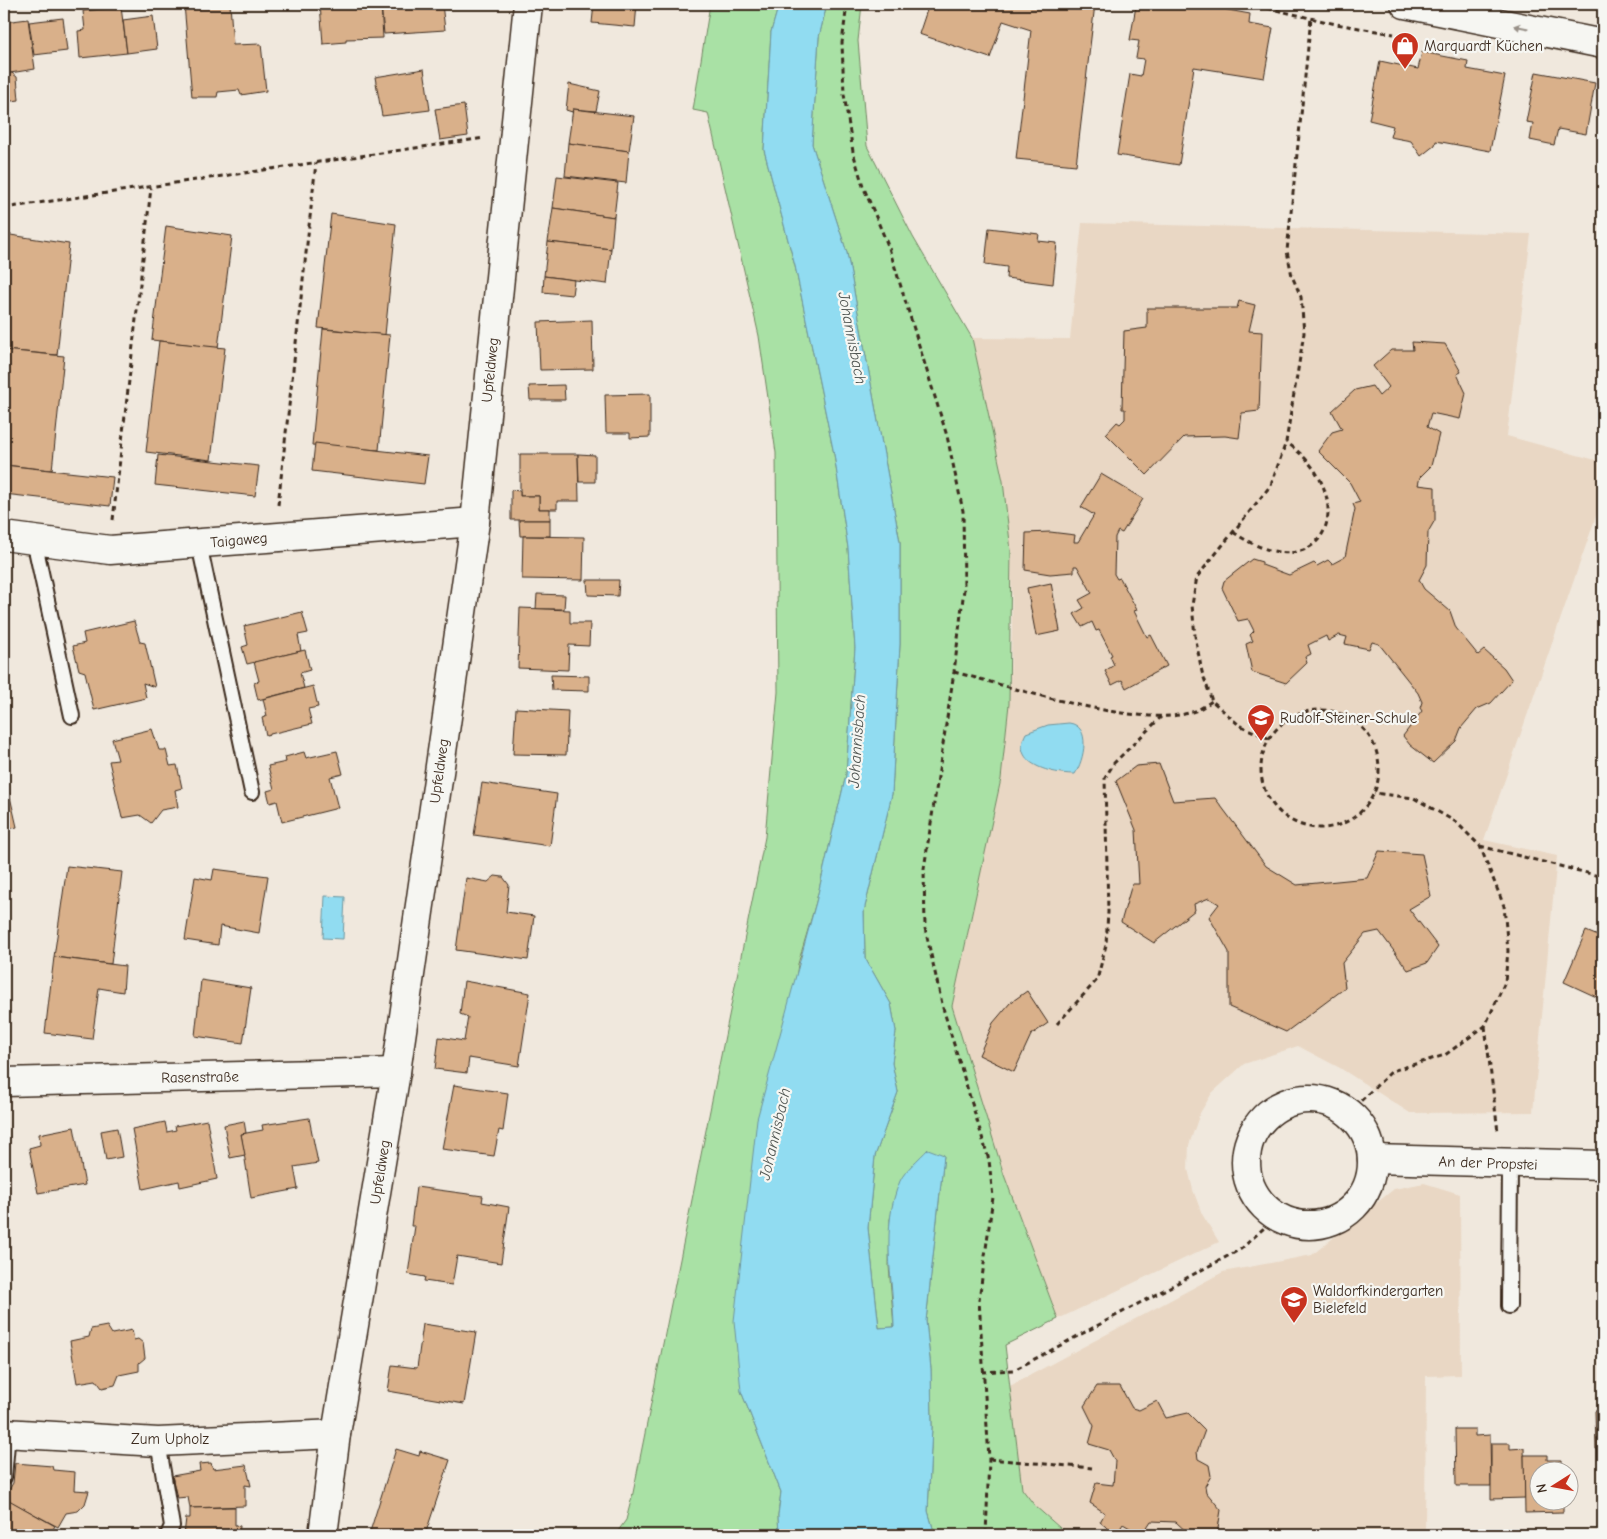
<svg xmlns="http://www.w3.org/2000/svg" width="1607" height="1539" font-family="'Comic Neue',sans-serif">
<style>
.built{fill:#e9d7c4}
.green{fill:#a9e1a5;stroke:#728662}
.water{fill:#91dcf1;stroke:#6f959d}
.building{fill:#d9b08a;stroke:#3b2a1e}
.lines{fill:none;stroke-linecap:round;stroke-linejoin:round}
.service-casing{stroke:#3b2a1e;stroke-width:18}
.minor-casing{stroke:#3b2a1e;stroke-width:31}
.secondary-casing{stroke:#3b2a1e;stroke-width:31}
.path{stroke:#3b2a1e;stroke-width:3;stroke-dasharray:5 4;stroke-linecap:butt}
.service{stroke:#f6f6f2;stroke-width:14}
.minor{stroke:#f6f6f2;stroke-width:28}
.secondary{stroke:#f6f6f2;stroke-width:28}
.oneway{fill:#989088}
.labels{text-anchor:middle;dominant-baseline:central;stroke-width:4.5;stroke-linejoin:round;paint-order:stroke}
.poi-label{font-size:15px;fill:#3b2a1e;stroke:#f6f6f2;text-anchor:start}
.street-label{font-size:15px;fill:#3b2a1e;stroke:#f6f6f2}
.water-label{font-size:16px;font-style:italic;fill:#505653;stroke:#f6f6f2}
</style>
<rect width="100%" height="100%" fill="#f0e8dd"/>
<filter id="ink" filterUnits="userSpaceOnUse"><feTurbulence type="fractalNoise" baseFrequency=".02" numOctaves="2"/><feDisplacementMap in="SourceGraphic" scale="10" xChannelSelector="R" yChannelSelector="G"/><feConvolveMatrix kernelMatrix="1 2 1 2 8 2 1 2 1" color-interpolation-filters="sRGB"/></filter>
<g filter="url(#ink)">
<!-- built -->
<g class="built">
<polygon points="1082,223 1531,234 1507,436 1603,462 1603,496 1484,840 1557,856 1533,1112 1410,1113 1340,1068 1298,1046 1244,1064 1212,1093 1200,1113 1189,1145 1188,1169 1193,1190 1202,1214 1219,1242 1058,1319 1004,1175 952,1006 1001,779 1009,704 1012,630 1011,551 1003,481 972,338 1070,339"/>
<polygon points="1424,1183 1460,1194 1461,1375 1426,1376 1425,1535 1069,1535 1035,1506 1022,1489 1010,1386 1223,1272 1312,1255 1394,1189"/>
</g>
<!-- green -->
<g class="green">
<polygon points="710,4 779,4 771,32 764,150 795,266 834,454 848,548 855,648 846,775 816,902 798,964 741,1391 781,1492 778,1515 779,1535 615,1535 626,1520 633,1493 765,837 778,692 776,453 759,336 708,113 693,110"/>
<polygon points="827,4 862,4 858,41 867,146 913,237 972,338 1003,481 1011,551 1009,704 1001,779 952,1006 1004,1175 1058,1319 1005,1345 1022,1489 1035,1506 1068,1535 935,1535 928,1511 932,1427 931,1369 926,1321 944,1155 901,1180 890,1219 889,1266 894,1327 879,1328 868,1228 875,1156 898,1092 892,1063 896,1031 891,1004 865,958 864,911 892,794 900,644 900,542 847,253 812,144 819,37"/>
</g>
<!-- water -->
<g class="water">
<path d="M779,4H827L819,37L812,144L847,253L900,542V644L892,794L864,911L865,958L891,1004L896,1031L892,1063L898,1092L875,1156L868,1228L879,1328L894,1327C893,1278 880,1228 900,1181C905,1170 920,1158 928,1149L944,1155L926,1321L931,1369L932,1427L928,1511L935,1535H779L778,1515L781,1492L741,1391L734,1321L757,1119L816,902L846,775L855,648L848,548L834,454L795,266L764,150L771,32Z"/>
<path d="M1069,723C1092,726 1084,760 1075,774C1053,774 1009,765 1026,733L1048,725Z"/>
<polygon points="325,896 345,897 343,939 323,938"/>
</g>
<!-- building -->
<g class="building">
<polygon points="184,4 230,4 233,45 261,44 266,91 241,95 239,90 218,92 217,97 192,97"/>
<polygon points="320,4 381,4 383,38 346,39 346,42 323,44"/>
<polygon points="381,4 442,4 445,30 384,34"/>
<polygon points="594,4 637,4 635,27 592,23"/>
<polygon points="929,4 1095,4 1076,165 1016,159 1031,30 1003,21 990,58 919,34"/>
<polygon points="1145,4 1195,4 1250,14 1249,24 1273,28 1264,78 1194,67 1179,165 1117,155 1130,74 1141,76 1144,59 1136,58 1139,41 1130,40 1136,6 1144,7"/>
<polygon points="121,7 127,53 80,58 78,31 85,30 83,11"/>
<polygon points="153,16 157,49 127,53 123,20"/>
<polygon points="63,18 67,51 34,55 29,22"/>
<polygon points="28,19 35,69 4,74 4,22"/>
<polygon points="1422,52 1468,61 1467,69 1505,76 1490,151 1436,141 1435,145 1421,156 1411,141 1390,137 1393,126 1369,120 1380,61 1418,69"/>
<polygon points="424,69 430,110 382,116 375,77"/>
<polygon points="1536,72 1595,83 1586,134 1558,129 1554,145 1530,140 1533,123 1526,122"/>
<polygon points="12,73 17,77 19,100 4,102 4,74"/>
<polygon points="569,84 600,91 596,111 573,109 572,112 566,110"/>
<polygon points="464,105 468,136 440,140 435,109"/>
<polygon points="573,109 634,116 629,151 568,143"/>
<polygon points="568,143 629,151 626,183 565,176"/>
<polygon points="557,176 618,183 614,217 553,208"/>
<polygon points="553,208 614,217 611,249 548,242"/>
<polygon points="331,214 396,224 385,335 318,328"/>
<polygon points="166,226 232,236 218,348 152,340"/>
<polygon points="989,228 1039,234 1038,241 1057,243 1053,284 1006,278 1007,267 985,264"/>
<polygon points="4,234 69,244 57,355 4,350"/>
<polygon points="548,242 611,249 607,284 544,276"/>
<polygon points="544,276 574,280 572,295 543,292"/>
<polygon points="1239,301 1255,305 1249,331 1262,332 1259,411 1242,413 1239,438 1225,436 1184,437 1147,475 1106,434 1117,422 1120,424 1125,419 1125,409 1122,409 1124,331 1147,328 1147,308 1237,308"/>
<polygon points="592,320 593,369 540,370 538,322"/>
<polygon points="323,329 390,335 379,450 312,445"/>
<polygon points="159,341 225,348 211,460 146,452"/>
<polygon points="1412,342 1445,344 1461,372 1457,374 1466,393 1460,419 1431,413 1427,427 1439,434 1431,466 1420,477 1418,485 1435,487 1435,520 1428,532 1427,565 1419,580 1424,589 1450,611 1456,628 1478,655 1484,650 1504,668 1512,680 1491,703 1477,709 1461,728 1456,741 1433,763 1410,745 1403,736 1422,711 1420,708 1422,702 1418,693 1379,644 1372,642 1369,649 1345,644 1347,637 1339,635 1328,641 1326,636 1308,645 1311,654 1305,657 1307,663 1286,683 1252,672 1246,644 1253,641 1250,635 1254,631 1248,619 1238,621 1222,588 1224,581 1252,559 1262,562 1262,565 1289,575 1314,563 1317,566 1328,560 1332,564 1345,557 1355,509 1353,504 1360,502 1350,483 1318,451 1332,432 1342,429 1332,411 1355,390 1372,386 1379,396 1389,387 1373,366 1391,350 1413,350"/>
<polygon points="4,350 64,356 52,470 4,465"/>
<polygon points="564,385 565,400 530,400 529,386"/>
<polygon points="650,394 650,437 630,438 630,433 606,433 605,395"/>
<polygon points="315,443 428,456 424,484 312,471"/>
<polygon points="520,454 578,454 579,501 557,501 557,509 539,509 539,496 520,496"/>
<polygon points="578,454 595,455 595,482 579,482"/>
<polygon points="158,455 259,466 255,496 155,485"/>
<polygon points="4,465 113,477 110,506 4,494"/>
<polygon points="1101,474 1143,499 1122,533 1118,531 1115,537 1114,574 1117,579 1120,578 1137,610 1134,611 1147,637 1151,635 1167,666 1126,688 1122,680 1112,685 1105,671 1114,665 1110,656 1112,655 1099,630 1096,631 1092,622 1082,627 1074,614 1084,608 1079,600 1092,593 1077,566 1074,566 1074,572 1050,574 1025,570 1026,533 1050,532 1075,535 1074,542 1078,542 1094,515 1081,507"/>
<polygon points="511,490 520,491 520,496 539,496 539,509 550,509 550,520 511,520"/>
<polygon points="519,520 550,520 550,536 520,536"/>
<polygon points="523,536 584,537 583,580 522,579"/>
<polygon points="587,580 619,580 618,596 588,595"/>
<polygon points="1051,583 1060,631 1036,636 1027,588"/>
<polygon points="537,594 565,595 564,609 536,609"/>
<polygon points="520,608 570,610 570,623 590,623 589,646 569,645 568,670 518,668"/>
<polygon points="302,612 308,633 298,635 301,651 247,664 242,647 248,645 244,626"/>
<polygon points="134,621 140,642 145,643 155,687 143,683 146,698 94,710 85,672 79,670 73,646 85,643 83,633"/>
<polygon points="305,650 310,670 300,673 304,688 258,700 254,683 259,681 254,662"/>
<polygon points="551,675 589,676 589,691 552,690"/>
<polygon points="313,686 318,707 308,709 312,724 266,735 262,718 267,716 263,699"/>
<polygon points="516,708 568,711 566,755 513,754"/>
<polygon points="152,729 159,750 166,750 170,766 177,765 182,788 175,790 178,807 161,810 151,823 140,815 122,818 109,761 118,760 112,739"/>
<polygon points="337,751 343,774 330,777 338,808 282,822 277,801 270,803 267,791 274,789 268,766 286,762 285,757 304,752 306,758"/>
<polygon points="1159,764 1173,801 1215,798 1266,866 1297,885 1367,878 1379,851 1422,854 1431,896 1409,909 1438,947 1427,963 1408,970 1379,931 1365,934 1342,963 1345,988 1286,1032 1229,1007 1229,952 1209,917 1219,904 1209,898 1194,904 1195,910 1154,943 1121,922 1132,884 1139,884 1136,830 1116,781 1136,766"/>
<polygon points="482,783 557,794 550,846 474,835"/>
<polygon points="8,788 17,827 4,830 4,789"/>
<polygon points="67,866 122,872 111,964 54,957"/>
<polygon points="214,869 268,876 259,933 220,926 218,945 185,940 195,877 212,880"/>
<polygon points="495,876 503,877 509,885 506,912 534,916 528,960 456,950 466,878 488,882"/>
<polygon points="1586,931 1603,938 1603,1000 1564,982"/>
<polygon points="54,957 125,966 123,992 99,988 92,1039 45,1033"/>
<polygon points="201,980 251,988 243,1043 195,1036"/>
<polygon points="464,981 530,993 519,1066 469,1058 467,1073 435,1069 439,1037 464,1041 468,1017 460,1014"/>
<polygon points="1027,991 1048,1023 1031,1035 1014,1072 979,1055 993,1023 1010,1003"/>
<polygon points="454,1085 508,1093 503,1131 499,1130 494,1156 442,1149"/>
<polygon points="309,1118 318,1163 294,1167 298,1189 251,1198 241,1134 263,1130 262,1125"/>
<polygon points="207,1120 217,1179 180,1187 179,1181 143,1189 132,1129 165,1122 167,1132 176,1130 175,1126"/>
<polygon points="244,1121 246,1133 241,1134 245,1155 230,1158 224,1125"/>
<polygon points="74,1127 85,1185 38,1193 29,1148 40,1145 39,1134"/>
<polygon points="117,1128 122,1157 106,1160 101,1131"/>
<polygon points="416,1187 483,1196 482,1202 509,1207 501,1263 457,1256 452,1285 424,1281 425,1277 408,1274 415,1226 411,1226"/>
<polygon points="423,1324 476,1332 464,1404 388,1391 392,1365 417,1368"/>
<polygon points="107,1326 112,1334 132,1330 134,1340 138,1339 143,1343 145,1358 139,1363 139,1371 119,1375 115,1385 102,1388 96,1380 77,1383 70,1341 89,1337 91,1329"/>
<polygon points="1097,1386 1120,1386 1132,1408 1139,1410 1157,1401 1166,1418 1188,1413 1205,1430 1197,1452 1198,1459 1209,1465 1211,1476 1205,1486 1206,1492 1221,1510 1217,1535 1190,1535 1176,1522 1151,1521 1142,1535 1123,1524 1116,1535 1100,1522 1105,1513 1090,1503 1096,1483 1113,1485 1115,1461 1109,1450 1089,1444 1094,1426 1084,1406"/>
<polygon points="1595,1411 1603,1411 1603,1449 1596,1449"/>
<polygon points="1455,1429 1475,1429 1475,1436 1490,1435 1491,1486 1456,1486"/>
<polygon points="1491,1443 1510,1443 1510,1449 1524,1448 1525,1498 1491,1499"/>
<polygon points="396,1449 419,1456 420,1451 450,1460 425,1535 369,1535"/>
<polygon points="1524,1455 1547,1455 1547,1460 1562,1460 1562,1472 1540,1472 1540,1502 1563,1502 1563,1512 1525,1513"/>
<polygon points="15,1463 52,1466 53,1470 75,1472 74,1490 89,1491 85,1504 78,1511 66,1513 58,1527 4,1498 13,1483"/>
<polygon points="211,1463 213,1469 246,1465 251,1486 245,1485 245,1506 190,1508 188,1497 177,1498 172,1476 200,1471 199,1464"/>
<polygon points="9,1500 55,1526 49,1535 4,1535 4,1509"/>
<polygon points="235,1507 235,1525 240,1526 239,1535 184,1535 186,1518 190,1518 190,1508"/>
</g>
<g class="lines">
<defs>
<g id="service">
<polyline points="34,540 72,716"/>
<polyline points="199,544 252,792"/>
<polyline points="1509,1306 1510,1164"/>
<polyline points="158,1442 172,1526 168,1535"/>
<polyline points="4,1477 8,1433"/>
</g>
<g id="minor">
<polyline points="4,536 110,550 475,522"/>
<polyline points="4,1082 396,1072"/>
<circle cx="1309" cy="1162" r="63"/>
<polyline points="1372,1159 1603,1165"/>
<polyline points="4,1433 158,1442 336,1434"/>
<polyline points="323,1535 336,1434 396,1072 475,522 528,4"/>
</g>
<polyline id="secondary" points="1405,4 1603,44"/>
</defs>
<!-- service casing -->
<use href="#service" class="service-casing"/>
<!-- minor casing -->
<use href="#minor" class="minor-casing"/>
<!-- secondary casing -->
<use href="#secondary" class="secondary-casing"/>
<!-- path -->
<g class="path">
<polyline points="847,4 842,43 844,94 853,152 863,186 889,248 947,436 963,511 964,589 954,672 924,869 925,928 943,1008 989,1160 993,1197 979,1300 989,1459 986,1535"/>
<polyline points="1250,4 1336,24 1394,34"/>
<polyline points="4,208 484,138"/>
<polyline points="278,505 316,163"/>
<polyline points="113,520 151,188"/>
<path d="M1233,532C1326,596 1364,496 1286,442"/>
<path d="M954,672C1009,686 1141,730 1192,712C1199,710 1206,705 1212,701"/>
<circle cx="1320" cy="769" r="59"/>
<polyline points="1270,739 1239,725 1212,701 1202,672 1195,636 1192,605 1197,577 1271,485 1286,442 1304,333 1301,297 1292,276 1287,251 1311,18"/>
<polyline points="1480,846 1603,877"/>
<polyline points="1057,1024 1097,980 1106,945 1108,912 1105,778 1114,763 1161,717"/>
<polyline points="1485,1026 1498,1132"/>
<polyline points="1348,1113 1392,1071 1445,1055 1485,1026 1505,982 1508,951 1504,906 1480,846 1456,822 1414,798 1374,793"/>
<polyline points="982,1372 1014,1370 1241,1249 1276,1217"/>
<polyline points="989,1459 1092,1468"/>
</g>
<!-- service -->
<use href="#service" class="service"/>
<!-- minor -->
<use href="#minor" class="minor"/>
<!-- secondary -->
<use href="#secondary" class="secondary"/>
</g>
<!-- one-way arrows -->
<defs><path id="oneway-solid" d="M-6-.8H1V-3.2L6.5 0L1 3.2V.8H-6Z" transform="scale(1.25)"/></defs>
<use class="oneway" href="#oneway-solid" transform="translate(1521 27) rotate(-169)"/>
</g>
<!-- icons -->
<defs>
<symbol id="shop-pin" viewBox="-11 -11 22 30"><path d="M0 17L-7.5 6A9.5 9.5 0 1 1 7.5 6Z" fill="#c8321e" stroke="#f6f6f2"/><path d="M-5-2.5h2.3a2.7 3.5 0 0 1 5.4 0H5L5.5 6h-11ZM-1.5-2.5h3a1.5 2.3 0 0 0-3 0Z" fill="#fff"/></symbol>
<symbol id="school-pin" viewBox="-11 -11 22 30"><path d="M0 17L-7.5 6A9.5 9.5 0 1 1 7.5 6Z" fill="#c8321e" stroke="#f6f6f2"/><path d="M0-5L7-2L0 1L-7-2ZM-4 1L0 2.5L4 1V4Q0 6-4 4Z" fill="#fff"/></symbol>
</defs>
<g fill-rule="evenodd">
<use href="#shop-pin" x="1389" y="30" width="32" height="43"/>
<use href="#school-pin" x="1245" y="702" width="32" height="43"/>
<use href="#school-pin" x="1278" y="1284" width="32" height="43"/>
</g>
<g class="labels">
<!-- poi labels -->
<g class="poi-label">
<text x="1424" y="46">Marquardt Küchen</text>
<text x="1280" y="718">Rudolf-Steiner-Schule</text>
<text x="1313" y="1291">Waldorfkindergarten<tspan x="1313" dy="17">Bielefeld</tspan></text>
</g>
<!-- street labels -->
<g class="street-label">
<text transform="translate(490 370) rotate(-84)">Upfeldweg</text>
<text transform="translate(239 540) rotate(-5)">Taigaweg</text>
<text transform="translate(439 771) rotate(-82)">Upfeldweg</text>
<text transform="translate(200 1077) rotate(-1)">Rasenstraße</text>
<text transform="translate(1488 1163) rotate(2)">An der Propstei</text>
<text transform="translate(380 1172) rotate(-81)">Upfeldweg</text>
<text x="170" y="1439">Zum Upholz</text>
</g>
<!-- water labels -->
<g class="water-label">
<text transform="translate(852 338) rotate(79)">Johannisbach</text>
<text transform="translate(857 741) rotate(-86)">Johannisbach</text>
<text transform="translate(775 1134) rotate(-77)">Johannisbach</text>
</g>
</g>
<!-- margin -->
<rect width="1607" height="1539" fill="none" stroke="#f6f6f2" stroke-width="20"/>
<rect x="10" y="10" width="1587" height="1519" fill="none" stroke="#3b2a1e" stroke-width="2" filter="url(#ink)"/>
<!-- north arrow -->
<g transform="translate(1554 1486) rotate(259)"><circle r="24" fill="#f6f6f2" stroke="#aba49d"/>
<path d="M0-4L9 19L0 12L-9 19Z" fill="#c8321e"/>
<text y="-8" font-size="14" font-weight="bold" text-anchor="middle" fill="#3b2a1e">N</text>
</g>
</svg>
